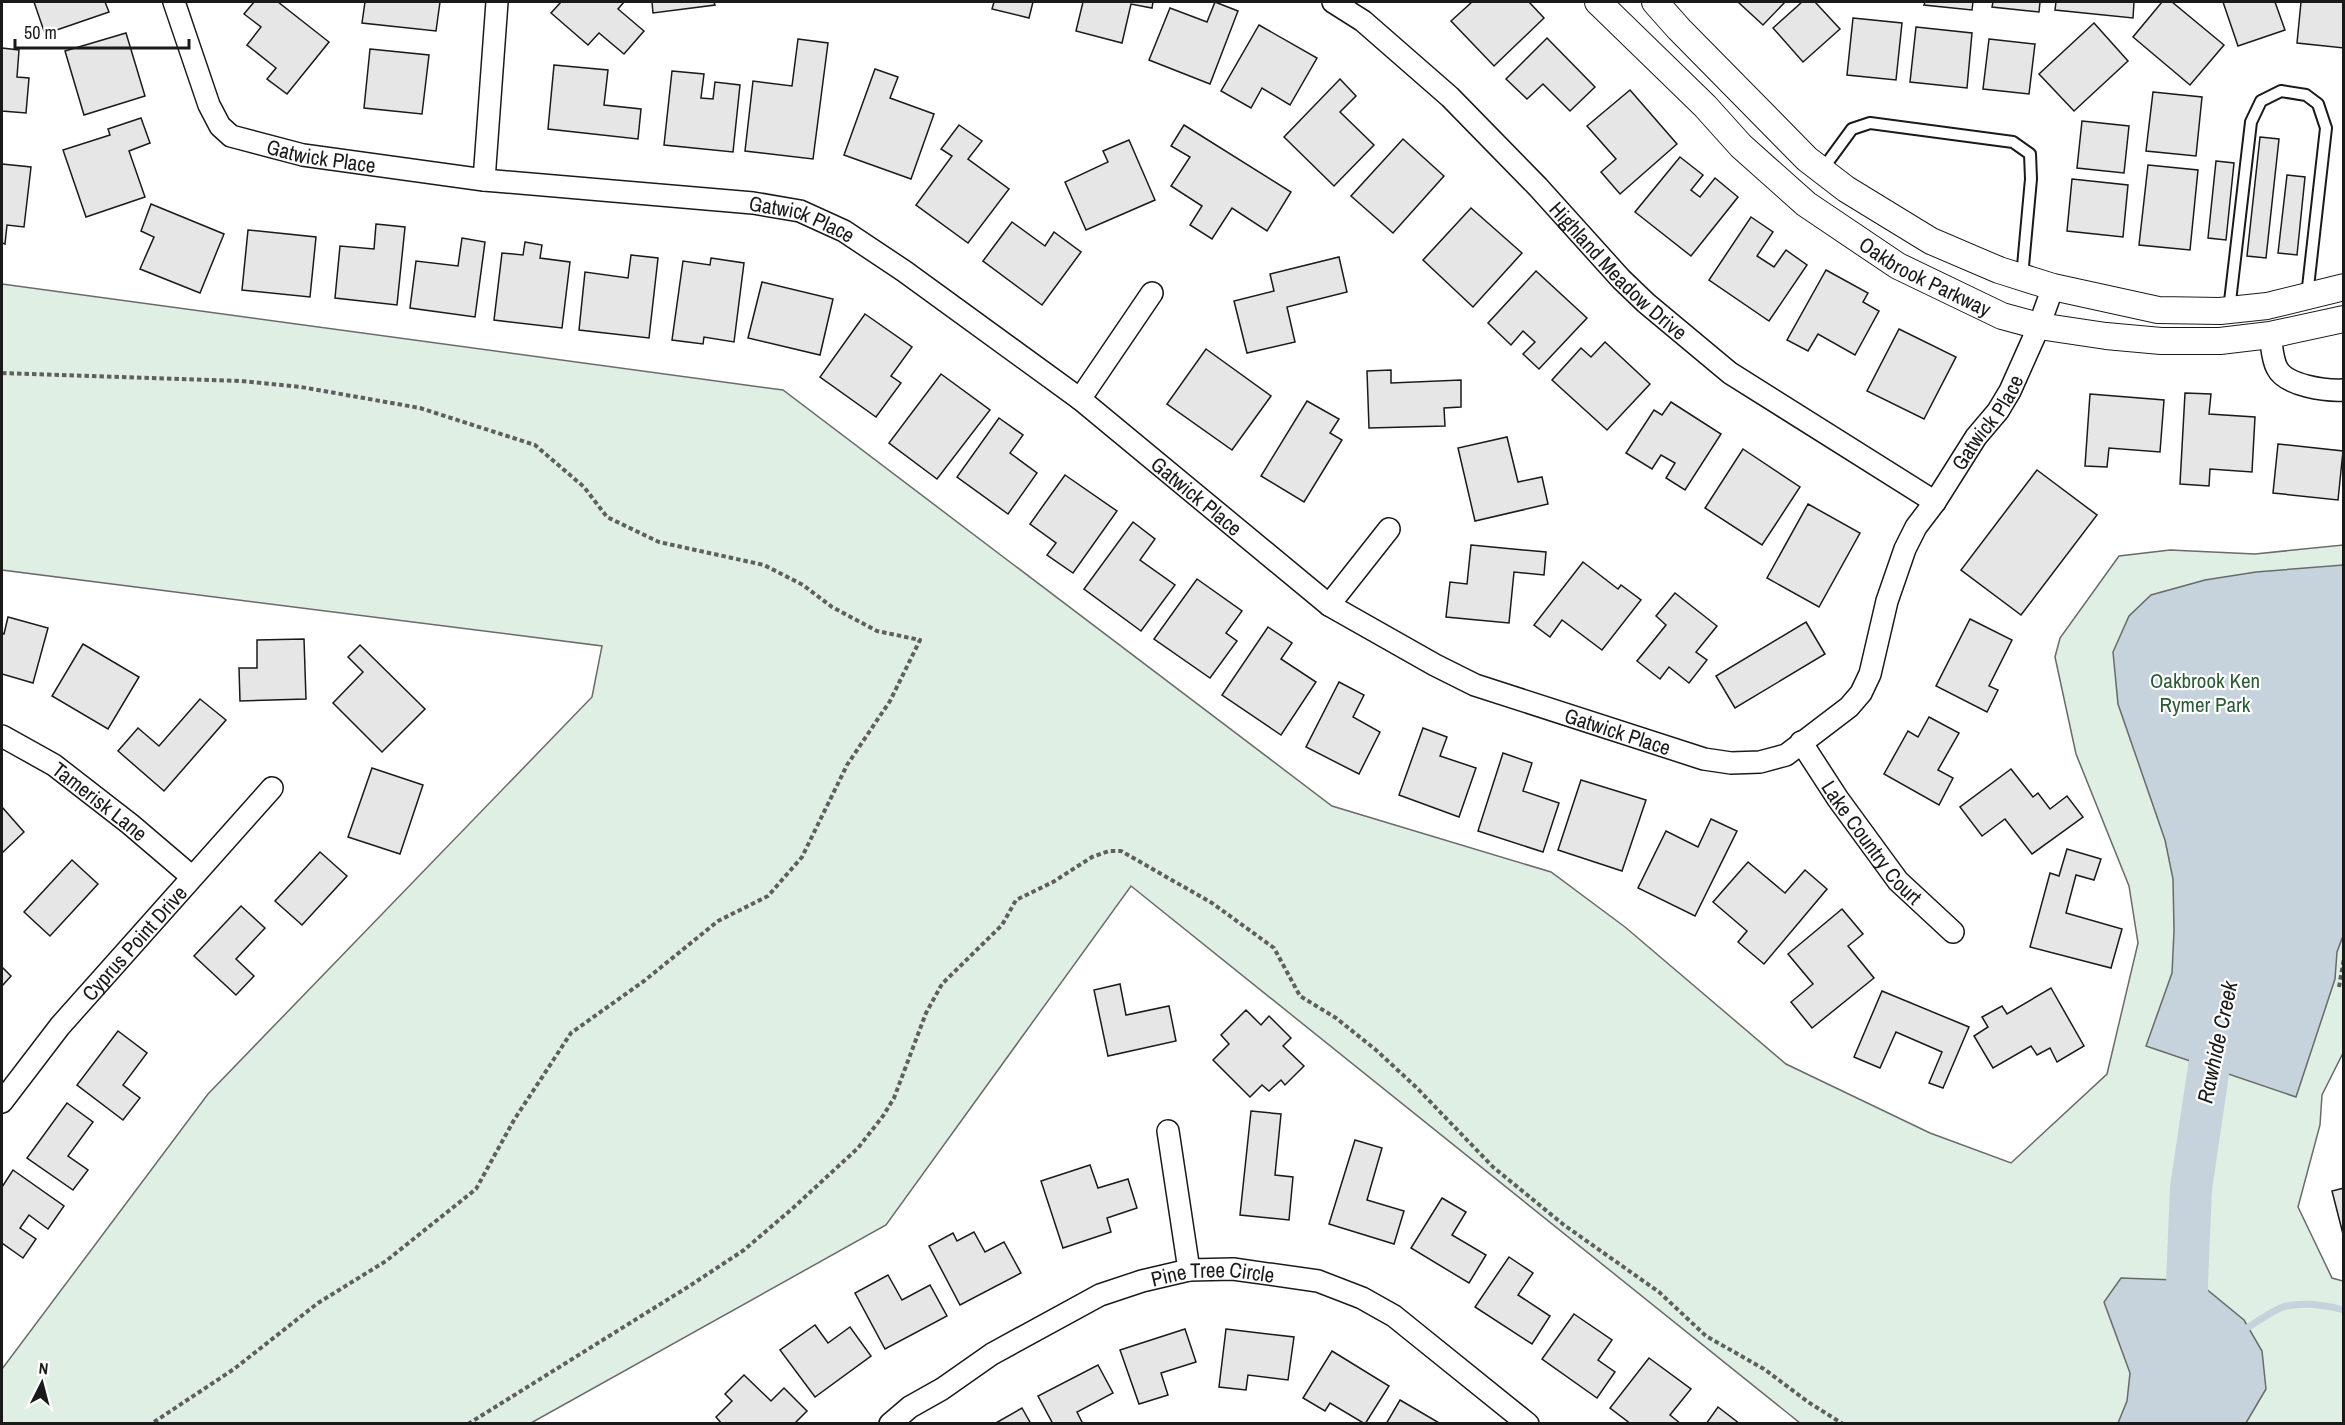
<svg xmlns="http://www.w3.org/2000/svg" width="2345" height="1425" font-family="'Archivo Narrow',sans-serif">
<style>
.green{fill:#e0efe3;stroke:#6a6a6a;stroke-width:1.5}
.water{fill:#c6d2dc;stroke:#6a6a6a;stroke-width:1.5}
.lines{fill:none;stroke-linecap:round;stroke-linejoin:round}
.stream{stroke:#c6d2dc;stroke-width:7}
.river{stroke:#c6d2dc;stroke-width:42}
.building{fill:#e6e6e6;stroke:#1a1a1a;stroke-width:1.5}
.service-casing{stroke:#1a1a1a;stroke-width:14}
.minor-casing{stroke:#1a1a1a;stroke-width:24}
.tertiary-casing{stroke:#1a1a1a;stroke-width:28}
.path{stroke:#5f5f5f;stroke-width:4;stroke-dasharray:4.5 3;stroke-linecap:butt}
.service{stroke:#fff;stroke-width:10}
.minor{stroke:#fff;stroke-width:21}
.tertiary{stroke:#fff;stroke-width:26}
.labels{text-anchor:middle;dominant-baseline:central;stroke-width:4.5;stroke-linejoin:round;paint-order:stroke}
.street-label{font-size:21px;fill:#1a1a1a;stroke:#fff}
.park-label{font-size:21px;fill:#2b5a34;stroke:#fff}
.water-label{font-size:22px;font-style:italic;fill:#1a1a1a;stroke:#fff}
</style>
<rect width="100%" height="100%" fill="#fff"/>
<!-- green -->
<polygon class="green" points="2,284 783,390 1332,806 1551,872 1625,927 1786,1064 1930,1133 2011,1163 2107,1074 2138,943 2129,886 2076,754 2055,657 2060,638 2119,556 2170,550 2255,554 2343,545 2343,1053 2322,1095 2320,1125 2298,1207 2332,1278 2343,1281 2343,1423 1800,1423 1131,886 886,1225 531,1423 2,1423 2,1369 208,1094 592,697 602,646 2,570"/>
<!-- water -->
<g class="water">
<polygon points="2343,565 2343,936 2337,952 2335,979 2296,1097 2146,1046 2172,973 2174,931 2173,879 2165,840 2118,704 2113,652 2129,616 2151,595 2205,580 2256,572"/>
<polygon points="2121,1278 2175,1280 2205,1288 2244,1320 2262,1351 2266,1389 2246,1423 2118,1423 2127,1401 2130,1373 2104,1302"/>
</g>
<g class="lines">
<!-- stream -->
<path class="stream" d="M2242,1331C2255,1324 2269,1312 2283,1307C2302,1302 2325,1305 2344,1310"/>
<!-- river -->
<polyline class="river" points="2190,1424 2187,1283 2191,1188 2209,1067 2223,1011"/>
</g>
<!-- building -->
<g class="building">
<polygon points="34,2 105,2 109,12 45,34"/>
<polygon points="254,2 278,2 329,42 287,94 267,79 276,68 247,45 261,27 244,14"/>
<polygon points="365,2 440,2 436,31 362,23"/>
<polygon points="561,2 624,2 618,9 644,31 624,54 599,33 588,45 551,13"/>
<polygon points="652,2 714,2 715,5 653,13"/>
<polygon points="994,2 1033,2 1029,18 992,9"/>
<polygon points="1083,2 1153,2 1152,8 1131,4 1122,43 1076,31"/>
<polygon points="1215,2 1238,11 1210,84 1149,60 1170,8 1207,22"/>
<polygon points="1472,2 1529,2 1544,18 1494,66 1451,21"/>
<polygon points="1738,2 1785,2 1763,25"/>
<polygon points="1802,2 1815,2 1840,29 1803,62 1773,28"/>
<polygon points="1925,2 1973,2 1972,10 1924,5"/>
<polygon points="1993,2 2040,2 2039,12 1992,7"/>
<polygon points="2056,2 2134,2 2133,18 2055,10"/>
<polygon points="2162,2 2172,2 2224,45 2190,85 2133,37"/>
<polygon points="2223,2 2275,2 2285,30 2238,46"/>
<polygon points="2301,2 2344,2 2344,48 2297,43"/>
<polygon points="1853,18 1902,23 1896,80 1847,75"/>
<polygon points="2094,23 2128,61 2074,111 2039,74"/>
<polygon points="1259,25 1317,58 1290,105 1262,88 1251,108 1221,91"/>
<polygon points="1916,27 1972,33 1967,88 1910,82"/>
<polygon points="126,33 145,96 84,115 65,51"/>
<polygon points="1547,38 1595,87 1570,111 1543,84 1527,99 1506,79"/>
<polygon points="798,39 828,43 813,159 745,151 753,81 792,86"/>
<polygon points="1989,39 2035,44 2029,94 1983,89"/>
<polygon points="2,48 19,50 17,77 29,78 26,113 2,111"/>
<polygon points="370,49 429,55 422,114 364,108"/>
<polygon points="554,65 608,70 604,105 641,109 638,139 548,129"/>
<polygon points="875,69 898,77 890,98 934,114 911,179 844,155"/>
<polygon points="672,71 704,74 701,98 713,99 715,82 740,85 733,152 664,145"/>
<polygon points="1340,79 1356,96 1340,112 1374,145 1334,186 1284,137"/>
<polygon points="1630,90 1677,144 1620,194 1601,172 1616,159 1587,126"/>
<polygon points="2153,92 2202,97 2196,156 2146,151"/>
<polygon points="141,118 150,143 129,151 145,197 86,217 63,150 110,135 108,129"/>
<polygon points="2082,121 2129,126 2124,173 2077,168"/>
<polygon points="959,125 982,141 968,159 1009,189 968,243 916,205 952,156 941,149"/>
<polygon points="1184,125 1291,192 1267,231 1232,208 1212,239 1190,225 1202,206 1171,186 1190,157 1171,146"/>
<polygon points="2260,137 2279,139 2266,258 2247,256"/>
<polygon points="1403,139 1444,176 1393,233 1351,196"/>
<polygon points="1129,140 1155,200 1086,230 1065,182 1108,162 1103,151"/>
<polygon points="1680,157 1703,175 1691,190 1700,197 1715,178 1738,197 1691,256 1635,212"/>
<polygon points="2216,161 2234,163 2226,240 2208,238"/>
<polygon points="2,164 31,167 24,227 7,225 5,244 2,243"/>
<polygon points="2148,165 2198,170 2190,250 2139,245"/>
<polygon points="2287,175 2305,177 2297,255 2278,253"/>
<polygon points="2072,179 2128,185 2123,237 2067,231"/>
<polygon points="151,204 224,234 200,293 140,269 154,237 141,231"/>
<polygon points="1471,208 1522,253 1473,307 1423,260"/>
<polygon points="1751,217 1773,232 1757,256 1774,267 1786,250 1807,265 1769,321 1709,280"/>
<polygon points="1012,222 1045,246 1054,232 1081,252 1042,305 983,261"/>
<polygon points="376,224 405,227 397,305 335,298 340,246 374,249"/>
<polygon points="248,230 316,237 310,297 242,290"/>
<polygon points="462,238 485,242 475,317 410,308 416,261 458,266"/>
<polygon points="525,242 542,245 540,258 570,262 562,328 494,320 502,253 523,255"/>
<polygon points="631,255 658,258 649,338 579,330 585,272 628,278"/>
<polygon points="1339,257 1347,292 1287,307 1295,342 1247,353 1234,301 1274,291 1270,274"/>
<polygon points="711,258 744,263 734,342 704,337 703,344 672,340 683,261 710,265"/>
<polygon points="1826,270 1868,293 1863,302 1879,311 1855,355 1818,334 1808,351 1787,340"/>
<polygon points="1536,271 1587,318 1539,369 1523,354 1535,342 1523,331 1511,345 1488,323"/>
<polygon points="762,282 833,299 820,355 748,338"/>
<polygon points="865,314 912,347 891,376 901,383 876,417 820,377"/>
<polygon points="1899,329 1956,357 1924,419 1867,391"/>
<polygon points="1605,342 1650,384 1607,430 1552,380 1581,348 1591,357"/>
<polygon points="1206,349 1271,396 1232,450 1167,404"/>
<polygon points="1391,370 1391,383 1461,380 1461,407 1444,408 1445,426 1369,428 1367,371"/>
<polygon points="941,374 990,410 937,479 889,443"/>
<polygon points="2185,393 2211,394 2209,414 2255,417 2252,472 2210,469 2209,486 2180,484"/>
<polygon points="2090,394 2164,400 2160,452 2109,448 2107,467 2085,466"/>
<polygon points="1307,401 1339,419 1330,433 1342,440 1304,502 1261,476"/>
<polygon points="1671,402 1721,434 1685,490 1666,478 1675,463 1661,455 1652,469 1626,453 1654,410 1662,415"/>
<polygon points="999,418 1023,435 1010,453 1037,473 1008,514 957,477"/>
<polygon points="1507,437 1518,482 1542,477 1548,504 1475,521 1458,448"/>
<polygon points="2278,444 2343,451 2338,500 2273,493"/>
<polygon points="1743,449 1800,487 1762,545 1705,508"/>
<polygon points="2037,470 2097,515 2021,615 1961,570"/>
<polygon points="1065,475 1117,511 1073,573 1047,555 1056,543 1030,524"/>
<polygon points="1808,504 1860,533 1819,607 1767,578"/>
<polygon points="1133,522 1155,539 1140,560 1175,585 1141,631 1084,589"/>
<polygon points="1471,545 1546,552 1544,575 1514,572 1509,623 1446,617 1450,582 1467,584"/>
<polygon points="1583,562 1618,589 1621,585 1641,600 1602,650 1562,620 1550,637 1534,625"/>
<polygon points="1197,579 1242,611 1226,633 1237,641 1210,678 1154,639"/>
<polygon points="1675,593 1717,626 1696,652 1707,660 1689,683 1669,667 1660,679 1637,661 1666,625 1656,616"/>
<polygon points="8,617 48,628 33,683 2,674 2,633 4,634"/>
<polygon points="1970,619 2012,640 1989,686 1998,690 1987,712 1936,686"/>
<polygon points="1806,622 1825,654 1735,708 1716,676"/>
<polygon points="1268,627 1292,643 1281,659 1316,682 1281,735 1222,695"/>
<polygon points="304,639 306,699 240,701 239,668 257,668 257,640"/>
<polygon points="83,644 139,677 108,729 52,696"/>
<polygon points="360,645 425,709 382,752 333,703 363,672 348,657"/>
<polygon points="1339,682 1364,695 1353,717 1380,732 1359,774 1306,747"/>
<polygon points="200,699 226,720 164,791 118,751 138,728 159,746"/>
<polygon points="1929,717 1959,733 1938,770 1953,778 1939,805 1884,774 1908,731 1918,737"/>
<polygon points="1423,728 1447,737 1440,756 1476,768 1459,817 1399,795"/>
<polygon points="1503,753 1532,763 1523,791 1559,803 1543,852 1478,831"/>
<polygon points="372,768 423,785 400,854 348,837"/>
<polygon points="2011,769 2033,797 2038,793 2050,809 2067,796 2083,817 2032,854 2005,819 1982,836 1960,807"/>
<polygon points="1581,780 1646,800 1622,871 1558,850"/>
<polygon points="2,807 24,832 2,853"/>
<polygon points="1711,819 1737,831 1695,916 1638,888 1666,831 1698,847"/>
<polygon points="2067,849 2101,859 2094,880 2076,875 2066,913 2122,929 2111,968 2030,947 2050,873 2059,876"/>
<polygon points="320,852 347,876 302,925 275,901"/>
<polygon points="72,860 98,884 50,936 24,912"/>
<polygon points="1748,862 1785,893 1805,870 1827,889 1764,964 1738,942 1747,931 1713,902"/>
<polygon points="241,906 265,928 236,959 254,976 236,995 194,956"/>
<polygon points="1842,909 1863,934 1848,946 1874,978 1812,1028 1791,1002 1813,984 1788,954"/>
<polygon points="2,967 11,976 2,986"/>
<polygon points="1120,984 1126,1015 1169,1006 1176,1041 1108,1056 1094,990"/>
<polygon points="2051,988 2084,1046 2057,1062 2050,1048 2037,1055 2031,1046 1993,1068 1974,1036 1988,1027 1982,1017 2002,1006 2007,1014"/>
<polygon points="1882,991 1969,1027 1943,1088 1929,1083 1942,1052 1896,1032 1880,1068 1854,1057"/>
<polygon points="1246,1010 1261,1025 1269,1016 1291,1038 1283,1046 1304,1066 1285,1085 1281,1080 1269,1091 1262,1085 1250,1097 1213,1060 1229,1044 1221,1035"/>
<polygon points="118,1031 147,1053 123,1085 140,1098 123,1120 77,1085"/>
<polygon points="67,1103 93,1122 68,1156 88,1170 73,1190 27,1158"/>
<polygon points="1251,1111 1281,1114 1275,1175 1293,1177 1289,1220 1240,1215"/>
<polygon points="1355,1140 1382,1148 1367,1200 1404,1211 1394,1244 1329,1224"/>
<polygon points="1090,1165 1098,1188 1128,1179 1137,1208 1107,1218 1111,1232 1063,1248 1041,1181"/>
<polygon points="13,1170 64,1206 48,1229 29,1215 20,1228 36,1239 23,1258 2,1243 2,1187"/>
<polygon points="2344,1188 2344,1238 2332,1191"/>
<polygon points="1442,1198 1466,1212 1452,1235 1486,1255 1469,1283 1411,1248"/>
<polygon points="974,1232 985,1252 1004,1242 1021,1273 960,1305 929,1246 953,1233 957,1241"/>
<polygon points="1509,1257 1533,1273 1518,1295 1550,1316 1532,1344 1475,1307"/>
<polygon points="888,1275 902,1300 930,1285 947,1316 885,1349 855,1293"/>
<polygon points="1574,1314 1612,1340 1598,1360 1615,1372 1597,1398 1542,1359"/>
<polygon points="815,1325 828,1343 850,1327 871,1356 815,1397 780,1350"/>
<polygon points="1185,1329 1196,1362 1161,1373 1168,1395 1139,1404 1120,1350"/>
<polygon points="1226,1329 1294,1337 1288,1380 1248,1375 1246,1390 1219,1387"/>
<polygon points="1332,1351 1389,1386 1365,1424 1330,1403 1325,1411 1303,1398"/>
<polygon points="1649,1358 1691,1389 1670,1415 1681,1424 1631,1424 1610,1408"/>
<polygon points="1098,1365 1113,1393 1077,1412 1083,1424 1053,1424 1038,1396"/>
<polygon points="744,1375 771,1401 784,1388 807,1411 794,1424 722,1424 716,1417 732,1401 725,1394"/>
<polygon points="1400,1400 1441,1424 1386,1424"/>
<polygon points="1718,1407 1740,1424 1706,1424"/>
<polygon points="1022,1408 1031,1424 994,1424"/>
</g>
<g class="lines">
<defs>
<g id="service">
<polyline points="1822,170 1852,129 1870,123 2013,142 2030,154 2031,179 2022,277"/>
<polyline points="2229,310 2251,122 2261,101 2281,91 2306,95 2318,104 2326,128 2307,296"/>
</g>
<g id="minor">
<path id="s1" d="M174,2L209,105L220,126L231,136L303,155L484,180L753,203L800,211L844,231L904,271L1080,399L1329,605L1435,665L1475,685L1704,759L1731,763L1760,762L1786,755L1849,707L1861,693L1870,674L1887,601L1905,549L1916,527L1935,502L1976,437L1998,411L2010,391L2039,326L2053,287"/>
<path id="s2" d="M1333,2L1363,21L1450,97L1538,187L1621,279L1646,303L1730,373L1935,502"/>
<polyline points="484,180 497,2"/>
<path d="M2270,335C2272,346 2272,359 2277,368C2286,386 2326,391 2344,390"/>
<polyline points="1080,399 1152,293"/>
<polyline points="1329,605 1389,529"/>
<path id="s3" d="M2,736L54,765L130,824L191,876"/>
<path id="s4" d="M1801,742L1838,799L1898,881L1953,932"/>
<path id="s5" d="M2,1102L60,1026L272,788"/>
<polyline points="1168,1131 1189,1270"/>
<path id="s6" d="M890,1424L910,1407L942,1389L992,1354L1100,1295L1142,1281L1189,1270L1233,1269L1318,1281L1362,1298L1394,1316L1528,1424"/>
</g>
<g id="tertiary">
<path id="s7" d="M1598,2L1705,106L1741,146L1806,204L1898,266L2002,316L2039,326L2106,336L2161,341H2220L2270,335L2344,319"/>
<polyline points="1655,2 1679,29 1807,159 1846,189 1931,241 1999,270 2053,287 2158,310 2220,311 2267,306 2344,287"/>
</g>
</defs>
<!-- service casing -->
<use href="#service" class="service-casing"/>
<!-- minor casing -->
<use href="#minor" class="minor-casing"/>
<!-- tertiary casing -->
<use href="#tertiary" class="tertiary-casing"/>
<!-- path -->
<g class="path">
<polyline points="2,373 241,381 301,387 420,408 535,445 584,487 607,517 659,542 764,565 803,585 832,607 877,631 920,640 890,701 847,765 802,857 768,896 718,921 644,981 571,1033 514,1120 476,1189 386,1261 318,1303 234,1369 151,1424"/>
<polyline points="2339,987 2344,958"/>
<polyline points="468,1424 691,1285 744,1250 793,1208 858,1148 883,1116 894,1098 926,1013 942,984 1002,925 1016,900 1053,882 1092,857 1109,851 1121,851 1212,903 1274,948 1300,996 1336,1018 1376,1050 1417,1088 1493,1167 1564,1225 1659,1292 1706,1336 1764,1369 1808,1402 1843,1424"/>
</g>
<!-- service -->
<use href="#service" class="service"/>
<!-- minor -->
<use href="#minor" class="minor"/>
<!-- tertiary -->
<use href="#tertiary" class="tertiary"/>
</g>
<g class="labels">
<!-- street labels -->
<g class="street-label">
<text stroke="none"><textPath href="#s1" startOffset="240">Gatwick Place</textPath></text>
<text stroke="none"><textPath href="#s1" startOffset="726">Gatwick Place</textPath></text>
<text stroke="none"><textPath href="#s2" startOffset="393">Highland Meadow Drive</textPath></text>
<text stroke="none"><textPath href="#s7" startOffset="430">Oakbrook Parkway</textPath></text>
<text stroke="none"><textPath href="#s1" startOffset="2274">Gatwick Place</textPath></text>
<text stroke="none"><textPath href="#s1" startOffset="1212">Gatwick Place</textPath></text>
<text stroke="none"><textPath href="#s1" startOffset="1700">Gatwick Place</textPath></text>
<text stroke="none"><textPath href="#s3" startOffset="118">Tamerisk Lane</textPath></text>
<text stroke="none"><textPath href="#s4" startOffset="123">Lake Country Court</textPath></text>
<text stroke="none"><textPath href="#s5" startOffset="207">Cyprus Point Drive</textPath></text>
<text stroke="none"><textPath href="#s6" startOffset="363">Pine Tree Circle</textPath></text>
</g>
<!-- park labels -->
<g class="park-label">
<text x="2205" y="680">Oakbrook Ken<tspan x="2205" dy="24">Rymer Park</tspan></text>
</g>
<!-- water labels -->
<g class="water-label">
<text transform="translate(2217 1042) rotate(-78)">Rawhide Creek</text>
</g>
</g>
<!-- border -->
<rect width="2345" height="1425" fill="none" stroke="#1a1a1a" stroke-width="6"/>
<!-- north arrow -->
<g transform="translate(42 1383) rotate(6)" stroke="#ffffff" stroke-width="4.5" paint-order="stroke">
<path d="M0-4.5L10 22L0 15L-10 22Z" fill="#1a1a1a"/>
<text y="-9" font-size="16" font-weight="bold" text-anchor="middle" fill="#1a1a1a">N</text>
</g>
<!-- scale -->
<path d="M15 39v9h174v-9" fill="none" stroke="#1a1a1a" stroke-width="3"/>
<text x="24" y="39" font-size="18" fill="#1a1a1a" stroke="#ffffff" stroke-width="4.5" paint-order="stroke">50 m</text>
</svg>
